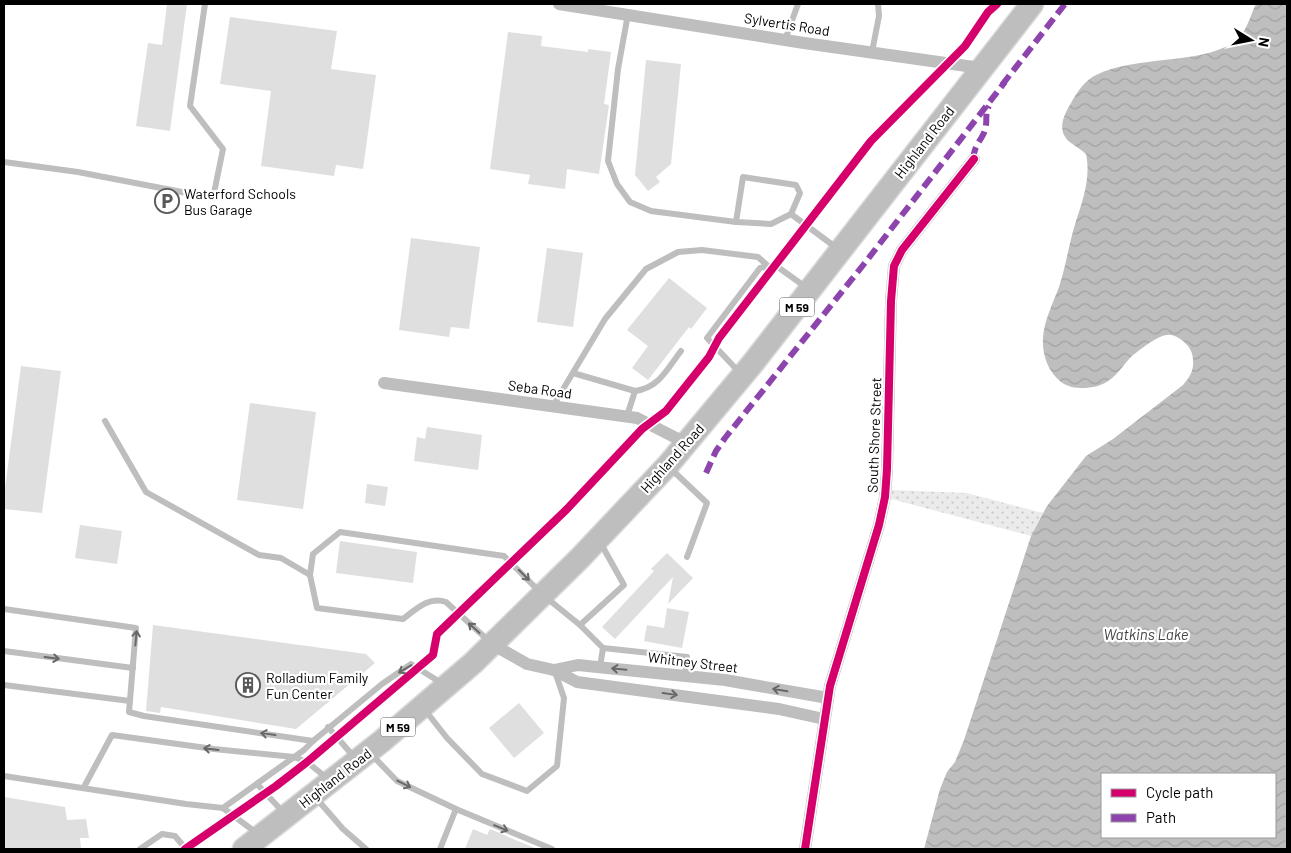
<svg xmlns="http://www.w3.org/2000/svg" width="1291" height="853" font-family="Barlow,sans-serif">
<style>
.park{fill:url(#park-dots)}
.water{fill:url(#water-waves);fill-rule:evenodd}
.building{fill:#dfdfdf}
.lines{fill:none;stroke-linecap:round;stroke-linejoin:round}
.highway-casing{stroke:#dbdbdb;stroke-width:25}
.lane{stroke:#bebebe;stroke-width:6}
.street{stroke:#bebebe;stroke-width:12}
.highway{stroke:#bebebe;stroke-width:22}
.quiet{stroke:#8e44ad;stroke-width:6;stroke-dasharray:12 6;stroke-linecap:butt}
.cycleway-casing{stroke:#fff;stroke-width:11}
.cycleway{stroke:#d6006c;stroke-width:8}
.oneway{stroke:#686868}
.labels{text-anchor:middle;dominant-baseline:central;stroke-width:4.5;stroke-linejoin:round;paint-order:stroke}
.shield{fill:#fff;stroke:#4c4c4c;stroke-width:1}
.shield-label{font-size:12px;font-weight:bold;fill:#000}
.street-label{font-size:14px;fill:#000;stroke:#fff}
.poi-label{font-size:14px;fill:#000;stroke:#fff;text-anchor:start}
.water-label{font-size:15px;font-style:italic;fill:#434343;stroke:#fff}
</style>
<defs>
<pattern id="park-dots" width="8" height="8" patternUnits="userSpaceOnUse" patternTransform="scale(1.25)"><rect width="8" height="8" fill="#ebebeb"/><path d="M2 2h.1M6 6h.1" fill="none" stroke="#c8c8c8" stroke-width="1.8" stroke-linecap="round"/></pattern>
<pattern id="water-waves" width="16" height="10" patternUnits="userSpaceOnUse" patternTransform="scale(1.25)"><rect width="16" height="10" fill="#bebebe"/><path d="M0 5q4-4 8 0t8 0" fill="none" stroke="#a2a2a2"/></pattern>
</defs>
<rect width="100%" height="100%" fill="#fff"/>
<!-- park -->
<polygon class="park" points="892,490 967,493 1043,513 1031,536 891,499"/>
<!-- water -->
<path class="water" d="M1256,4H1287V849H924L940,789L947,772L955,762L964,740L1031,536L1047,506L1086,456L1113,439L1183,385C1189,378 1194,371 1193,361C1193,353 1190,347 1184,342C1179,338 1173,334 1167,335C1158,335 1135,353 1129,359C1122,367 1117,375 1108,381C1101,386 1091,388 1083,388C1075,388 1068,387 1061,382C1048,371 1042,355 1043,338C1044,321 1053,303 1059,287C1066,266 1069,243 1076,221C1083,200 1091,177 1086,154C1082,150 1076,147 1071,143C1056,132 1063,116 1071,103C1077,92 1085,80 1096,75C1137,55 1197,65 1233,43C1246,35 1250,16 1256,4ZM1102,774H1275V837H1102Z"/>
<!-- building -->
<g class="building">
<polygon points="167,4 187,4 170,131 136,126 148,43 162,45"/>
<polygon points="230,17 337,31 331,69 376,75 363,169 336,165 334,176 261,166 271,91 220,84"/>
<polygon points="508,32 542,36 541,46 588,52 588,49 611,52 604,104 609,105 599,174 567,169 565,189 528,184 530,175 490,169"/>
<polygon points="646,60 681,64 671,164 656,177 660,182 648,191 635,175"/>
<polygon points="411,238 480,247 469,329 451,327 449,337 399,330"/>
<polygon points="547,248 583,253 573,327 537,322"/>
<polygon points="669,278 707,308 691,329 689,327 648,380 632,368 648,346 627,330"/>
<polygon points="21,366 61,371 42,513 4,509 4,496"/>
<polygon points="250,403 316,412 303,509 237,500"/>
<polygon points="427,427 482,435 478,470 414,461 417,437 425,439"/>
<polygon points="367,484 388,487 385,506 365,503"/>
<polygon points="80,525 122,531 117,564 75,558"/>
<polygon points="340,541 417,552 413,583 336,573"/>
<polygon points="667,553 693,578 668,604 673,577 615,639 602,627 654,571 651,569"/>
<polygon points="667,608 689,612 682,648 644,641 647,625 664,628"/>
<polygon points="153,625 366,654 375,663 296,729 161,707 160,713 146,711"/>
<polygon points="519,703 544,733 514,758 489,728"/>
<polygon points="4,797 65,807 67,820 86,819 89,838 80,838 81,849 4,849"/>
<polygon points="473,829 487,835 490,829 537,849 465,849"/>
</g>
<g class="lines">
<defs>
<polyline id="highway" points="244,849 382,741 473,663 580,558 668,465 753,363 1032,4"/>
</defs>
<!-- highway casing -->
<use href="#highway" class="highway-casing"/>
<!-- lane -->
<g class="lane">
<polyline points="628,14 618,69 608,161 617,184 630,202 651,211 736,222 771,224 791,214 838,249"/>
<polyline points="785,40 798,4"/>
<polyline points="872,52 879,16 878,4"/>
<polyline points="4,162 78,172 213,198 223,149 190,106 205,4"/>
<polyline points="736,222 743,177 796,185 800,193 791,214"/>
<path d="M573,373L635,391C659,388 667,369 681,351"/>
<polyline points="740,373 707,338 760,268 775,265 807,288"/>
<polyline points="553,406 605,319 646,269 678,252 702,250 758,257 768,266"/>
<polyline points="627,416 635,391"/>
<polyline points="105,421 146,492 259,555 281,558 310,575 313,554 340,532 504,556 543,595 580,625"/>
<polyline points="670,468 707,503 687,557"/>
<polyline points="600,542 624,585 580,625 603,648 600,667"/>
<path d="M310,575L317,608L403,619C416,609 429,596 446,602L490,642"/>
<polyline points="4,609 136,628 129,712 144,716 313,741 382,684 411,664 443,684"/>
<polyline points="603,648 687,657 685,676"/>
<polyline points="4,651 133,668"/>
<polyline points="4,685 130,701"/>
<polyline points="425,710 447,738 482,774 527,791 557,766 564,698 555,672"/>
<polyline points="328,727 355,758"/>
<polyline points="371,754 397,781 456,809 552,849"/>
<polyline points="4,776 186,804 223,808"/>
<polyline points="257,784 283,812"/>
<polyline points="84,787 112,735 214,749 294,757 307,762 328,779"/>
<polyline points="316,798 343,829 366,849"/>
<polyline points="258,834 223,808 304,750 313,741"/>
<polyline points="140,849 162,834 175,836 186,849"/>
<polyline points="440,849 456,809"/>
</g>
<!-- street -->
<g class="street">
<polyline points="559,4 804,43 981,68"/>
<polyline points="384,383 637,418 686,443"/>
<polyline points="492,644 527,664 554,670 577,682 779,709 824,719"/>
<polyline points="554,670 578,665 626,670 725,680 828,698"/>
<polyline points="805,849 830,686 879,525 885,497 887,469 891,301 894,266 902,250 974,159"/>
</g>
<!-- highway -->
<use href="#highway" class="highway"/>
<!-- quiet -->
<g class="quiet">
<polyline points="1002,85 1065,4"/>
<path d="M974,159C972,146 985,138 986,125C987,118 985,113 989,106"/>
<polyline points="706,473 716,451 725,438 864,264 1005,82"/>
</g>
<defs>
<g id="cycleway">
<polyline points="185,849 276,786 307,762 433,655 437,634 567,509 642,429 666,411 709,357 719,338 871,141 965,46 988,12 997,4"/>
<polyline points="805,849 830,686 879,525 885,497 887,469 891,301 894,266 902,250 974,159"/>
</g>
</defs>
<!-- cycleway casing -->
<use href="#cycleway" class="cycleway-casing"/>
<!-- cycleway -->
<use href="#cycleway" class="cycleway"/>
</g>
<!-- one-way arrows -->
<defs><path id="oneway-shaft" d="M-6 0H5M1.5-3L5.5 0L1.5 3" fill="none" stroke-width="1.6" stroke-linecap="round" stroke-linejoin="round" transform="scale(1.25)"/></defs>
<g class="oneway">
<use href="#oneway-shaft" transform="translate(524 575) rotate(45)"/>
<use href="#oneway-shaft" transform="translate(474 628) rotate(-138)"/>
<use href="#oneway-shaft" transform="translate(136 638) rotate(-85)"/>
<use href="#oneway-shaft" transform="translate(52 658) rotate(7)"/>
<use href="#oneway-shaft" transform="translate(405 669) rotate(149)"/>
<use href="#oneway-shaft" transform="translate(619 669) rotate(-175)"/>
<use href="#oneway-shaft" transform="translate(780 690) rotate(-170)"/>
<use href="#oneway-shaft" transform="translate(670 694) rotate(8)"/>
<use href="#oneway-shaft" transform="translate(268 734) rotate(-172)"/>
<use href="#oneway-shaft" transform="translate(211 749) rotate(-173)"/>
<use href="#oneway-shaft" transform="translate(404 784) rotate(27)"/>
<use href="#oneway-shaft" transform="translate(501 828) rotate(22)"/>
</g>
<!-- icons -->
<defs>
<symbol id="parking-ring" viewBox="-11 -11 22 22"><circle r="9.5" fill="#fff" stroke="#595959" stroke-width="1.5"/><path d="M-3.5-5.5H1a3.5 3.5 0 0 1 0 7H-1V5.5H-3.5ZM-1-3.4V-.6H.8a1.4 1.4 0 0 0 0-2.8Z" fill="#595959"/></symbol>
<symbol id="building-ring" viewBox="-11 -11 22 22"><circle r="9.5" fill="#fff" stroke="#595959" stroke-width="1.5"/><path d="M-4-6H4V6H1V3H-1V6H-4ZM-2.5-4.3h1.7v1.8h-1.7ZM.8-4.3h1.7v1.8H.8ZM-2.5-1h1.7V.8h-1.7ZM.8-1h1.7V.8H.8Z" fill="#595959"/></symbol>
</defs>
<g fill-rule="evenodd">
<use href="#parking-ring" x="153" y="187" width="28" height="28"/>
<use href="#building-ring" x="234" y="671" width="28" height="28"/>
</g>
<g class="labels">
<!-- shield labels -->
<g class="shield">
<rect x="779.5" y="297.5" width="35" height="19" rx="4"/>
<rect x="380.5" y="717.5" width="35" height="19" rx="4"/>
</g>
<g class="shield-label">
<text x="797" y="307">M 59</text>
<text x="398" y="727">M 59</text>
</g>
<!-- street labels -->
<g class="street-label">
<text transform="translate(787 24) rotate(9)">Sylvertis Road</text>
<text transform="translate(924 142) rotate(-52)">Highland Road</text>
<text transform="translate(540 389) rotate(8)">Seba Road</text>
<text transform="translate(874 435) rotate(-88)">South Shore Street</text>
<text transform="translate(672 458) rotate(-48)">Highland Road</text>
<text transform="translate(693 662) rotate(7)">Whitney Street</text>
<text transform="translate(335 778) rotate(-38)">Highland Road</text>
</g>
<!-- poi labels -->
<g class="poi-label">
<text x="184" y="193">Waterford Schools<tspan x="184" dy="16">Bus Garage</tspan></text>
<text x="266" y="677">Rolladium Family<tspan x="266" dy="16">Fun Center</tspan></text>
</g>
<!-- water labels -->
<g class="water-label">
<text x="1146" y="634">Watkins Lake</text>
</g>
</g>
<!-- border -->
<rect width="1291" height="853" fill="none" stroke="#000000" stroke-width="10"/>
<!-- legend -->
<rect x="1101" y="773" width="175" height="65" fill="#ffffff" stroke="#999999"/>
<rect x="1111" y="789" width="25" height="8" fill="#d6006c" stroke="#999999"/>
<text x="1146" y="798" font-size="15" fill="#000000">Cycle path</text>
<rect x="1111" y="814" width="25" height="8" fill="#8e44ad" stroke="#999999"/>
<text x="1146" y="823" font-size="15" fill="#000000">Path</text>
<!-- north arrow -->
<g transform="translate(1251 40) rotate(100)" stroke="#ffffff" stroke-width="4" paint-order="stroke">
<path d="M0-4L9 19L0 12L-9 19Z" fill="#000000"/>
<text y="-8" font-size="14" font-weight="bold" text-anchor="middle" fill="#000000">N</text>
</g>
</svg>
